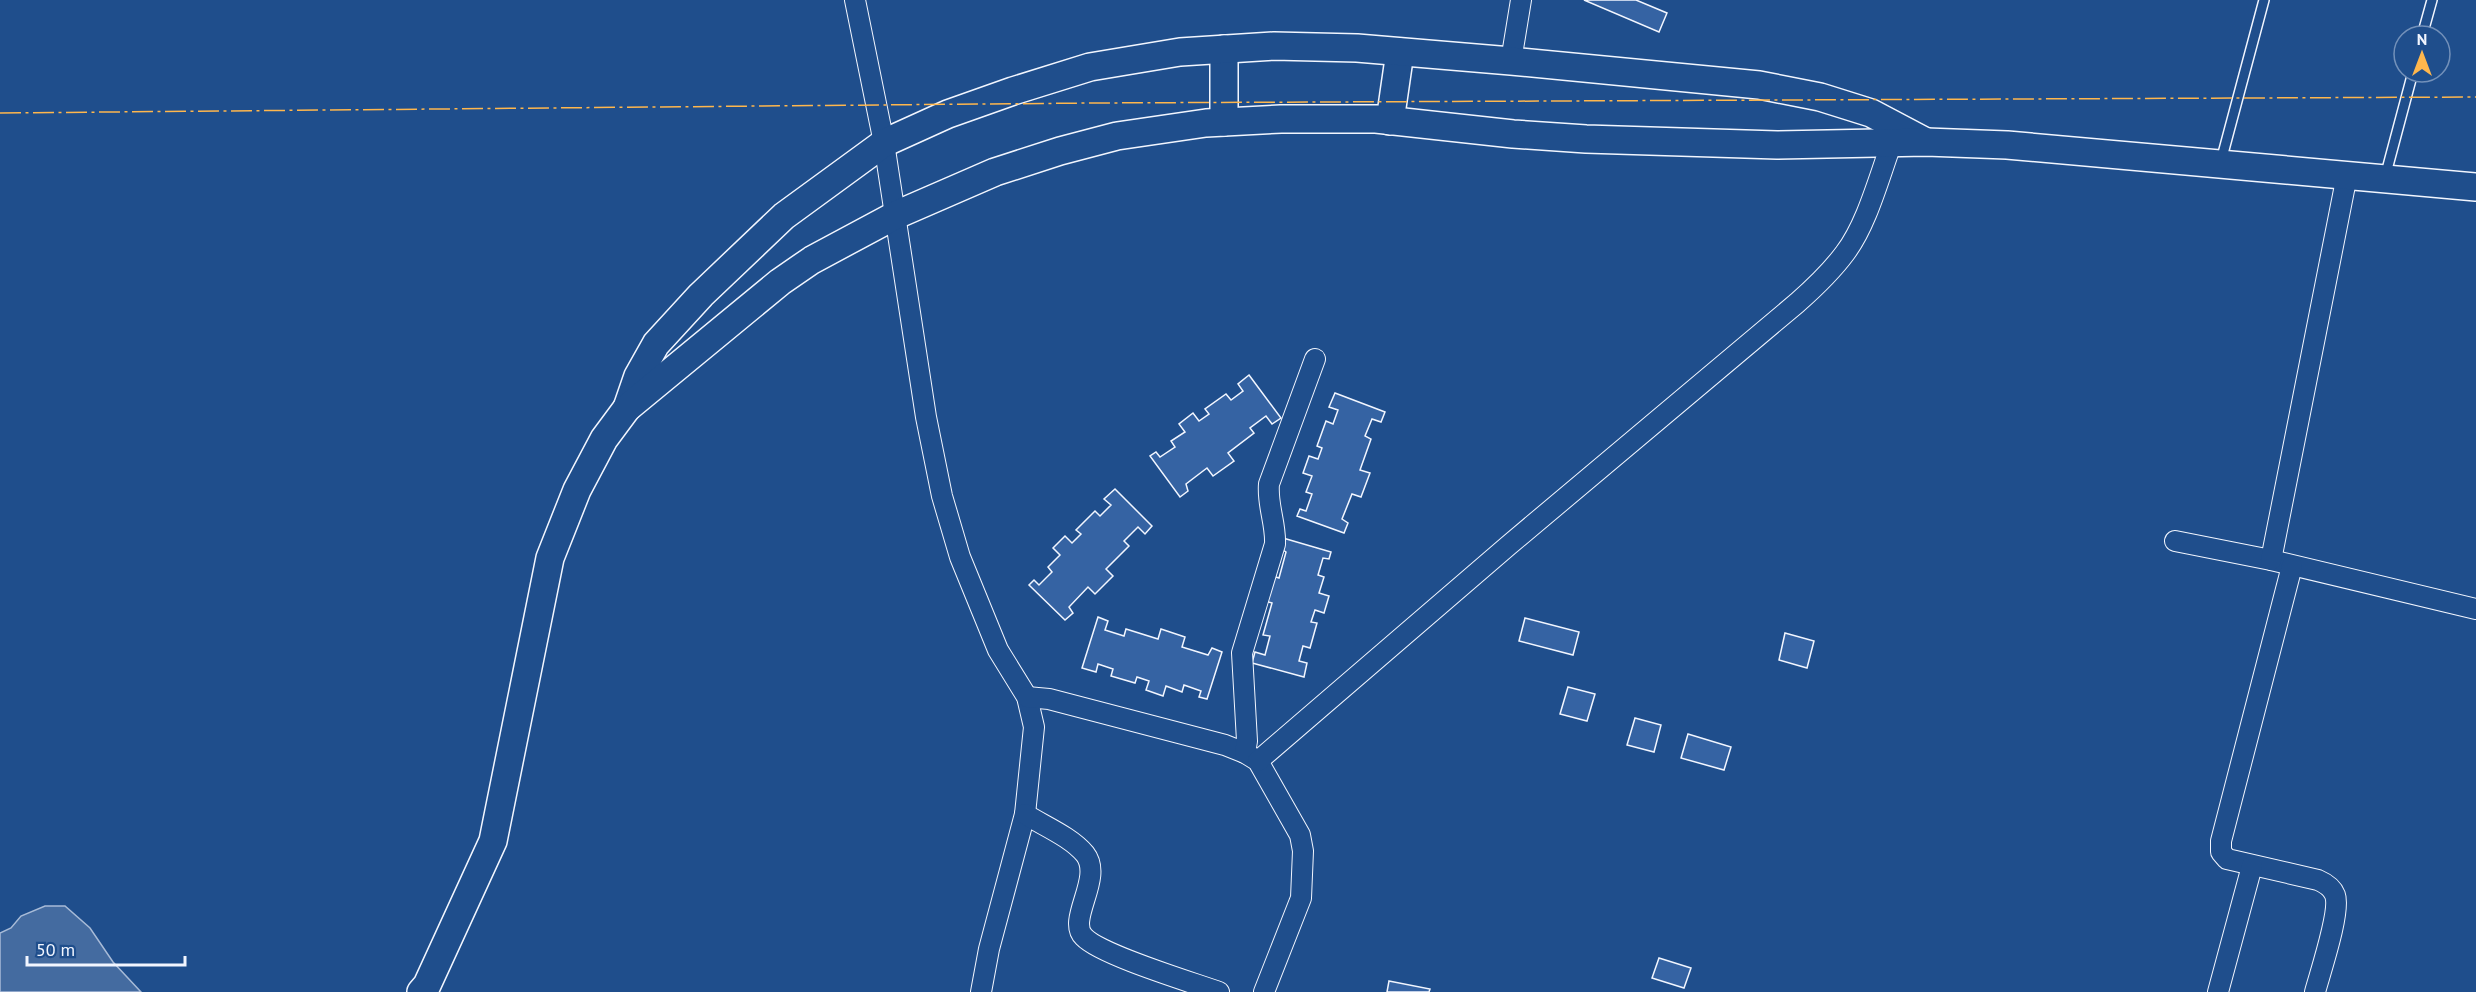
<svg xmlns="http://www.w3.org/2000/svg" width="2476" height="992" font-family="'PT Sans',sans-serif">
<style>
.water{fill:#446ba0;stroke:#a8bbd7;stroke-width:1.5}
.building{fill:#3563a3;stroke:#f2f6ff;stroke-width:1.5}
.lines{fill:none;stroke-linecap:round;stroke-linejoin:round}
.lane-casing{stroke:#f2f6ff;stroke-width:12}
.street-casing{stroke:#f2f6ff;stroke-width:22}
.secondary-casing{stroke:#f2f6ff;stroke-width:30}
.lane{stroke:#1f4e8c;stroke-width:9}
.street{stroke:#1f4e8c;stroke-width:20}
.secondary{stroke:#1f4e8c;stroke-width:27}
.power{stroke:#ffb74d;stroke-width:1.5;stroke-dasharray:21 4.5 3 4.5;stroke-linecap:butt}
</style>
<rect width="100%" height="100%" fill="#1f4e8c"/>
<!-- water -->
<polygon class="water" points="45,906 65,906 90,928 113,962 141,992 0,992 0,933 11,928 21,916"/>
<!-- building -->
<g class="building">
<polygon points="1584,0 1636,0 1667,13 1659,32"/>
<polygon points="1249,375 1281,418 1272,424 1266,416 1250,428 1254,433 1228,453 1234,461 1213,476 1207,468 1186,484 1188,491 1180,497 1150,456 1156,452 1160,457 1175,447 1171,441 1185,432 1179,424 1193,413 1199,421 1209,414 1205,409 1226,394 1231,400 1243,391 1238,384"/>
<polygon points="1335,393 1385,412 1381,422 1372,419 1365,436 1371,439 1360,470 1370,473 1361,497 1352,494 1342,519 1348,523 1344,533 1297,516 1300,509 1306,511 1312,494 1306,492 1312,476 1303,473 1309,456 1318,459 1322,448 1317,446 1326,421 1333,424 1338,410 1329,407"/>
<polygon points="1115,489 1152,526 1145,534 1138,527 1124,541 1129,546 1106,569 1113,576 1095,594 1088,587 1069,607 1073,613 1065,620 1029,585 1034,580 1039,585 1052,572 1048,567 1060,555 1053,548 1065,536 1072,543 1081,534 1076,530 1095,511 1100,516 1111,505 1104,499"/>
<polygon points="1283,538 1331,552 1329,559 1323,558 1318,575 1324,577 1319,593 1329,596 1324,613 1315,610 1311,622 1317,623 1310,648 1303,646 1299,661 1307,663 1304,677 1252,663 1255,652 1265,655 1270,636 1263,635 1272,603 1262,600 1269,575 1279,578 1286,552 1280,548"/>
<polygon points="1098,617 1108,621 1105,630 1124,636 1126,629 1158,639 1161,629 1185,637 1182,647 1208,655 1212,648 1222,652 1207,699 1199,697 1201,691 1184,685 1182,692 1166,686 1163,696 1146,690 1149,681 1137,677 1135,683 1111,676 1113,669 1098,664 1096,672 1082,668"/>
<polygon points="1525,618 1579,632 1573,655 1519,641"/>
<polygon points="1785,633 1814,641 1807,668 1779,660"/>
<polygon points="1568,687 1595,694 1587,721 1560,714"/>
<polygon points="1635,718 1661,725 1654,752 1627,745"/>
<polygon points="1688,734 1731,747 1724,770 1681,758"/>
<polygon points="1659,958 1691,968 1684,988 1652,978"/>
<polygon points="1389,981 1430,989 1429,992 1387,992"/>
</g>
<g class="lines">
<defs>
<g id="lane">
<polyline points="2422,36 2432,0"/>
<polyline points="2221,161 2264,0"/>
<polyline points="2385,177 2413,72"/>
</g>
<g id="street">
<polyline points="855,0 884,143 926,417 942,496 960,557 998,650 1027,697 1034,727 1025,814 989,949 981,992"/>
<polyline points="1511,61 1521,0"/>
<polyline points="2175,541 2271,560 2476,609"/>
<polyline points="2271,560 2347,175"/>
<path d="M2292,566L2221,841V852L2227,859L2318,880C2325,883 2332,887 2335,895C2341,911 2320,973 2315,992"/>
<polyline points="1027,697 1049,699 1225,745 1245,753 1258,761 1300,835 1303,851 1301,898 1264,992"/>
<path d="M1245,753L1247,741L1242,653L1275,544C1276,523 1267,505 1269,484L1315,359"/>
<path d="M1258,761L1509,545L1797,303C1814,288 1831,272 1845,253C1867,224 1879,177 1892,142"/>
<path d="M1025,814C1044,826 1071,837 1085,854C1104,878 1066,920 1084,937C1101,955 1191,982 1219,992"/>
<polyline points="2218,992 2252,866"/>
</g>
<g id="secondary">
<polyline points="1224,49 1224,122"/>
<polyline points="1390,121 1400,52"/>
<polyline points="627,408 638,376 656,344 701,295 784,216 884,143 948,114 1013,91 1090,67 1180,52 1274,46 1357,48 1511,61 1759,85 1820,97 1871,113 1924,141"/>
<polyline points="421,992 427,985 493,841 550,558 577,490 604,439 627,408 780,282 812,260 896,215 995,172 1060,151 1117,136 1206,123 1281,119 1376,119 1513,134 1586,139 1777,145 1926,142 2007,145 2476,187"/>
</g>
</defs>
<!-- lane casing -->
<use href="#lane" class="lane-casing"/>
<!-- street casing -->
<use href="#street" class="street-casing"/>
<!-- secondary casing -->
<use href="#secondary" class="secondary-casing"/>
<!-- lane -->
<use href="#lane" class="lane"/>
<!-- street -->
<use href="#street" class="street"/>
<!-- secondary -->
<use href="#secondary" class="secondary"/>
<!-- power -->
<polyline class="power" points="0,113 1093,103 2476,97"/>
</g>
<!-- north arrow -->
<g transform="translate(2422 54)"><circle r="28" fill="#1f4e8c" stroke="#7391ba" stroke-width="1.5"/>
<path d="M0-4.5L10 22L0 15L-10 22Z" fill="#ffb74d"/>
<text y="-9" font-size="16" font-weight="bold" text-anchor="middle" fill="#f2f6ff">N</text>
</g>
<!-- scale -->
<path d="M27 956v9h158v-9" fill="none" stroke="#f2f6ff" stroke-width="3"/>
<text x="36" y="956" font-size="18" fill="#f2f6ff" stroke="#1f4e8c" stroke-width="4.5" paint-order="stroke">50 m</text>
</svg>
